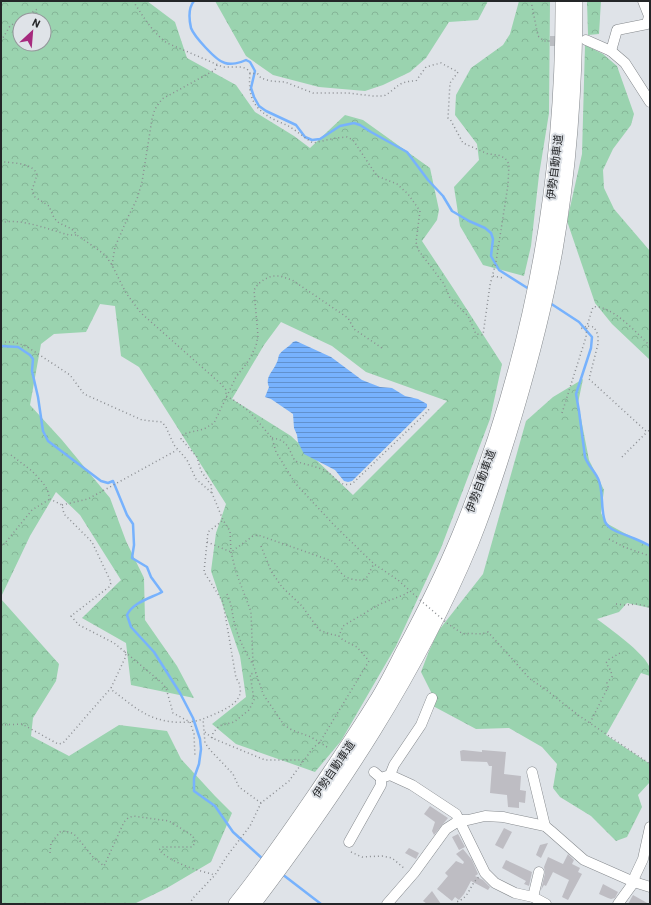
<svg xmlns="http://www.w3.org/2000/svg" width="651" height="905" font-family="Barlow,'Noto Sans JP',sans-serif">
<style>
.forest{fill:url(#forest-crowns);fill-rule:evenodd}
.water{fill:url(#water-rules)}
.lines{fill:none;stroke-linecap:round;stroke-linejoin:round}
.stream{stroke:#77b2fd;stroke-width:2.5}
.building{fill:#bebdc3}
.minor-tunnel{stroke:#babdc2;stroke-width:10;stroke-dasharray:10 5;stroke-linecap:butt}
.minor-casing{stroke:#85898d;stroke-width:11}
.highway-casing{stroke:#85898d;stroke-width:16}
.path{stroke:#8b8e92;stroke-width:1.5;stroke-dasharray:1 3;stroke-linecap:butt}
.minor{stroke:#fff;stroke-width:10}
.highway{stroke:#fff;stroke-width:15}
.path-bridge{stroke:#8b8e92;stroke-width:1.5;stroke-dasharray:1 3;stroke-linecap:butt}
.labels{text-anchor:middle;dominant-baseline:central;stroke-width:4;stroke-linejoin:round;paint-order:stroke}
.street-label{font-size:11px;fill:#242628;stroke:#dfe3e8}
</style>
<defs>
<pattern id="forest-crowns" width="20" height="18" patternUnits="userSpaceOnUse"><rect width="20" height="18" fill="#9ad3af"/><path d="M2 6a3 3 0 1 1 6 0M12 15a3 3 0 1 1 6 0" fill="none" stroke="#85b597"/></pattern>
<pattern id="water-rules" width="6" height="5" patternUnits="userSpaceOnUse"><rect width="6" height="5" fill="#77b2fd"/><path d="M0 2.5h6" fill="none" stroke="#6191cd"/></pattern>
</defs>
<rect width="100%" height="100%" fill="#dfe3e8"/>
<!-- forest -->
<g class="forest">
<path d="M1,1H147L175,22L187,58L236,85L255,112L294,136L310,148L345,115L363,120L430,168L439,210L437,220L422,241L455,291L502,364L490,419L441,548L396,646L341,741L315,772L236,744L212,724L246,697L240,656L211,571L216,533L226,504L139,367L121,356L115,306L100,304L86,332L54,334L41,344L30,405L62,440L110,498L126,541L144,578L145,620L177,666L194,698L131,685L126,643L82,618L121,580L80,515L56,492L30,536L1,597ZM20,20H44V44H20ZM281,322L332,346L366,372L447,401L353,495L291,436L232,399L264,345Z"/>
<polygon points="215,1 488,1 478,20 449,22 426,58 410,72 383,85 365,91 319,87 273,75 246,56"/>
<polygon points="519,1 550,1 549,113 539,175 531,246 524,276 483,265 460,226 454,187 479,160 477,144 455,115 456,95 471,68 503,45 510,34"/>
<polygon points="587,1 601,1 599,34 588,35"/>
<polygon points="585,45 603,54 617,66 634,114 631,125 613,149 603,170 604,188 614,209 650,251 650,360 612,324 595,303 567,221 582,154"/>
<path d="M583,379L578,403L589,460L604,490L601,513L606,523L650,547V608L627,603L619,612L597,619C610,629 643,652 649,666C650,669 650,673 650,676L641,673L606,735L650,764V782L638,795L642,807L627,837L616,841L591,816L560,797L553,788L557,764L542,747L509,728L476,729L433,706L432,694L421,672L429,651L439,630L483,574L526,421L553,397Z"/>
<polygon points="1,599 59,664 56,681 33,718 31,736 69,756 119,725 167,731 181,759 215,796 232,813 211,862 167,888 134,904 1,904"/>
</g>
<!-- water -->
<path class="water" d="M296,341L331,357L362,380L380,387L392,388L405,396L418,399L427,404V407L352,481L348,482L344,481L335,470L304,454L298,442L297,435L294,428L293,414L271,399L265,397L269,387C265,377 272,373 276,364C278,361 278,358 279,355C282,350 289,347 293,342Z"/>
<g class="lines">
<!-- stream -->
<g class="stream">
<path d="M194,1C188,8 189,19 191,28C194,36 216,61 225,63C231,65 240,63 246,60L250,62L255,71L251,88L254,97L259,106L266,111L296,125L305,137L312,140L320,139L340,126L354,123L360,125L371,132L407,152L428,180L443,196L452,211L469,221L485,228L491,233L493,239L491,256L499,270L529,289"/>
<path d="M550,303L579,322L592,337L591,348L576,394L579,411L585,457C588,466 596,472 599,481C603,492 601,506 604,518C606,531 623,533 633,538C639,540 644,543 650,546"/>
<path d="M1,346L18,347L30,355L33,359L32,371L38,397L43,431L48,441L101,481L108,483L113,481L127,515L133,524L134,545L132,558L147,567L151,577L162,592C151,598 133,602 127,615L131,627L154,652L180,693L193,718L200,739L201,749L199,764L194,778V791L215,806L233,832L264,860"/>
<polyline points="282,874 321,904"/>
</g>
</g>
<!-- building -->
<g class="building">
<polygon points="463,750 482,752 482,750 506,752 504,774 521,776 520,790 526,791 525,803 519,802 519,808 508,807 507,795 490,793 492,766 489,766 487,762 461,761 460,751"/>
<polygon points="430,806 448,818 434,835 432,831 435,822 424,814"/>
<polygon points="504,828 512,832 503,849 495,845"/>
<polygon points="458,834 465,847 459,850 452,837"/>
<polygon points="548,843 541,858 536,855 540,845"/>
<polygon points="409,848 419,853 416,859 405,853"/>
<polygon points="463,849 472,860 478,874 475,876 483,880 490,887 488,890 471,881 464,894 459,900 455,897 452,901 437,889 448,876 445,873 456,861 463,864 464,862 456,854"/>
<polygon points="568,854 574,860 572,864 580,868 578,872 582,874 568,900 562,897 569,880 553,872 546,886 544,885 541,890 545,873 544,867 548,857 563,864"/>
<polygon points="506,860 532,872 529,886 524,884 526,881 502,868"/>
<polygon points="603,884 618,892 615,898 611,899 608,898 599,894"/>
<polygon points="432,891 441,904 427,904 423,901"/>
<polygon points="633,895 649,904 628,904"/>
</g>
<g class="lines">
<!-- minor-tunnel -->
<polyline class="minor-tunnel" points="550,41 568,41"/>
<defs>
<g id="minor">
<polyline points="586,40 611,51 625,63 650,102"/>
<polyline points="611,51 617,30 647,24 649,16 643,1"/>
<polyline points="374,772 381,778 390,775 412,785 456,814 485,873 495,883 515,893 533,897 546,904"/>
<polyline points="532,772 545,826"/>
<polyline points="390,775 394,765 421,725 432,698"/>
<polyline points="349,842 381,785 381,778"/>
<polyline points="533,897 539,872"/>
<polyline points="387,904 414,873 446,829 460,820 468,820 485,816 503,817 545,826 551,831 584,860 634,882 650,887"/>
<polyline points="618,904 634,882 635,876 643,859 650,827"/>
</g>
<g id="highway">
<path d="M236,904C265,868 291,830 317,792C337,762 357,733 376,702C386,686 394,670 402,654C423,615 443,575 460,534C530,365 564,184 563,1"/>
<path d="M253,904C338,792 417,673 471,543C488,501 502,457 515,413C531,359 545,305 555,250C569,168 575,84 575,1"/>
</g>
</defs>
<!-- minor casing -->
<use href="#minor" class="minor-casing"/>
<!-- highway casing -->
<use href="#highway" class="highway-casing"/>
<!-- path -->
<g class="path">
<path d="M133,1C143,16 152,32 167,43L223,67H242L247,69L250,73L258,74L261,78L270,81L285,82L313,93H348L373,96H384C398,88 397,81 416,81L426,67L433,65L441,63L458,72L450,83L448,118L450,119L463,143L488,154L498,155L505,158L509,164L508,185L496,262L490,285L483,335L476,334L468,316L450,298L444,284L419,251L417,246L416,242L420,211L408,194L397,184L377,176L353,140L347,137L336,138L313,143C305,138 298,132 290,127C285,124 279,122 273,119C252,108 248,95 250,73"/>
<polyline points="531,1 538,36 544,41 550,41"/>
<polyline points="1,41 10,26 39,8"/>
<polyline points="1,129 1,135"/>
<path d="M1,160L4,162C14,163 34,163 37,175L32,190L35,197L49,206L54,218L59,223L72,229L77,235L97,249L105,255L112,265L126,293L141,313L221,384L226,390V395"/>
<path d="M1,223C19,217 50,230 69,235H77"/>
<polyline points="112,265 115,247 128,217 137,199 142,182 152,119 155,109 162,99 215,70 217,65"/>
<polyline points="493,276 503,278"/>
<polyline points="1,342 13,342 26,346 70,375 84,394 142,420 162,422 166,427 174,445 187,460 196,479 212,493"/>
<path d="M650,346C638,334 611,304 593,307L587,326L594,327L598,335V344L589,379L647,432L650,430"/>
<polyline points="226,397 232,399 249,411 272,438 276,452 295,483 334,525 374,564 398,580 419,599"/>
<polyline points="562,413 586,337 587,326 580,329"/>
<path d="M272,438C288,440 288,448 295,461C304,464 313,466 322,469C335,474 336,487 352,484L428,411L430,407"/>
<polyline points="649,448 650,448"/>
<path d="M11,455L32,471L43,483L47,489L50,499L62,505L64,514L92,542L110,580L111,583L109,587L71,616L79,625L114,643L125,652L126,656L111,688L113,691C123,698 133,707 144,713C161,723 185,725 203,719"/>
<polyline points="622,457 647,432"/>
<polyline points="62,505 88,499 177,450"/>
<path d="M222,521L208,532L204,572L223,602L236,678C238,681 240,684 240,687C244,705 216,713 203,719L205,743L211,751L233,774L239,787L261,803"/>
<polyline points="609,539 624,547 650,556"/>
<path d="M207,542L231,552L253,536L258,535L332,561C337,565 338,569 342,574C345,578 361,583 366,578C369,575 371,568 374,564"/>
<polyline points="261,546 271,571 282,587 302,606 319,630 330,634 339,636"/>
<polyline points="1,548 32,510 50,499"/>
<path d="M227,594C232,604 232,615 235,625C238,637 245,652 252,663"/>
<polyline points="616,604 625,605 637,604 650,607"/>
<path d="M447,623L463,634C473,632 478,636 488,632L530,679L545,689L578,715L650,764"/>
<polyline points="125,652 162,683 166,688 173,713 190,722 194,734 195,757"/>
<polyline points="590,723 608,687 607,683 612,677 611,671 606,663 608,660 620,653"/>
<polyline points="1,725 22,724 58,744 63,743 111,688"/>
<polyline points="205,732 212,738 265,760 300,760 303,763"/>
<polyline points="212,738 213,733 219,726 234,722 249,710 254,700 250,674 256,673"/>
<polyline points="327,747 311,737 292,730 284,725 263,694 253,664 251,612 236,572 231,552 230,531 223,520 212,493 211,485 201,471 197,457 181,439 183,434 204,429 214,423 236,377 249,360 256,346 258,336 254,290 258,284 265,279 272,276 280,276 292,280 348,318 354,329 382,348"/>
<polyline points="351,852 362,857 382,856 392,858 405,869"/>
<path d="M50,853L51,843L61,831L70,832L76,836L93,857L104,866L124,822L128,818L133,816L169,821L193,836L195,843L192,847H163L159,850C173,864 197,870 215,875"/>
<polyline points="189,904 194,897 215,875 227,856 250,826 261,803 289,781 313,748 320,742 369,661 357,647 343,640 339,636 343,626 380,604 406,594 409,591"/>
<path d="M458,904L456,902C470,898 469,885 479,877"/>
</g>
<!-- minor -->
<use href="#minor" class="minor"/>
<!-- highway -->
<use href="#highway" class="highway"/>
<!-- path-bridge -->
<polyline class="path-bridge" points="420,600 447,623"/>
</g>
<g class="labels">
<!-- street labels -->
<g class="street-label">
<text transform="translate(554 167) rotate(-83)">伊勢自動車道</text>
<text transform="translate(480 481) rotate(-70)">伊勢自動車道</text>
<text transform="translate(333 769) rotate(-56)">伊勢自動車道</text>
</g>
</g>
<!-- border -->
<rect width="651" height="905" fill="none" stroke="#242628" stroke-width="4"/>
<!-- north arrow -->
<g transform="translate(32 32) rotate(26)"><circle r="19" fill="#dfe3e8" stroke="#94979b"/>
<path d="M0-3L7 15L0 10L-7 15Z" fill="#a62a7e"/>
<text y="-6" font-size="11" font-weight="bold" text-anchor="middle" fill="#242628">N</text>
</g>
</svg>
